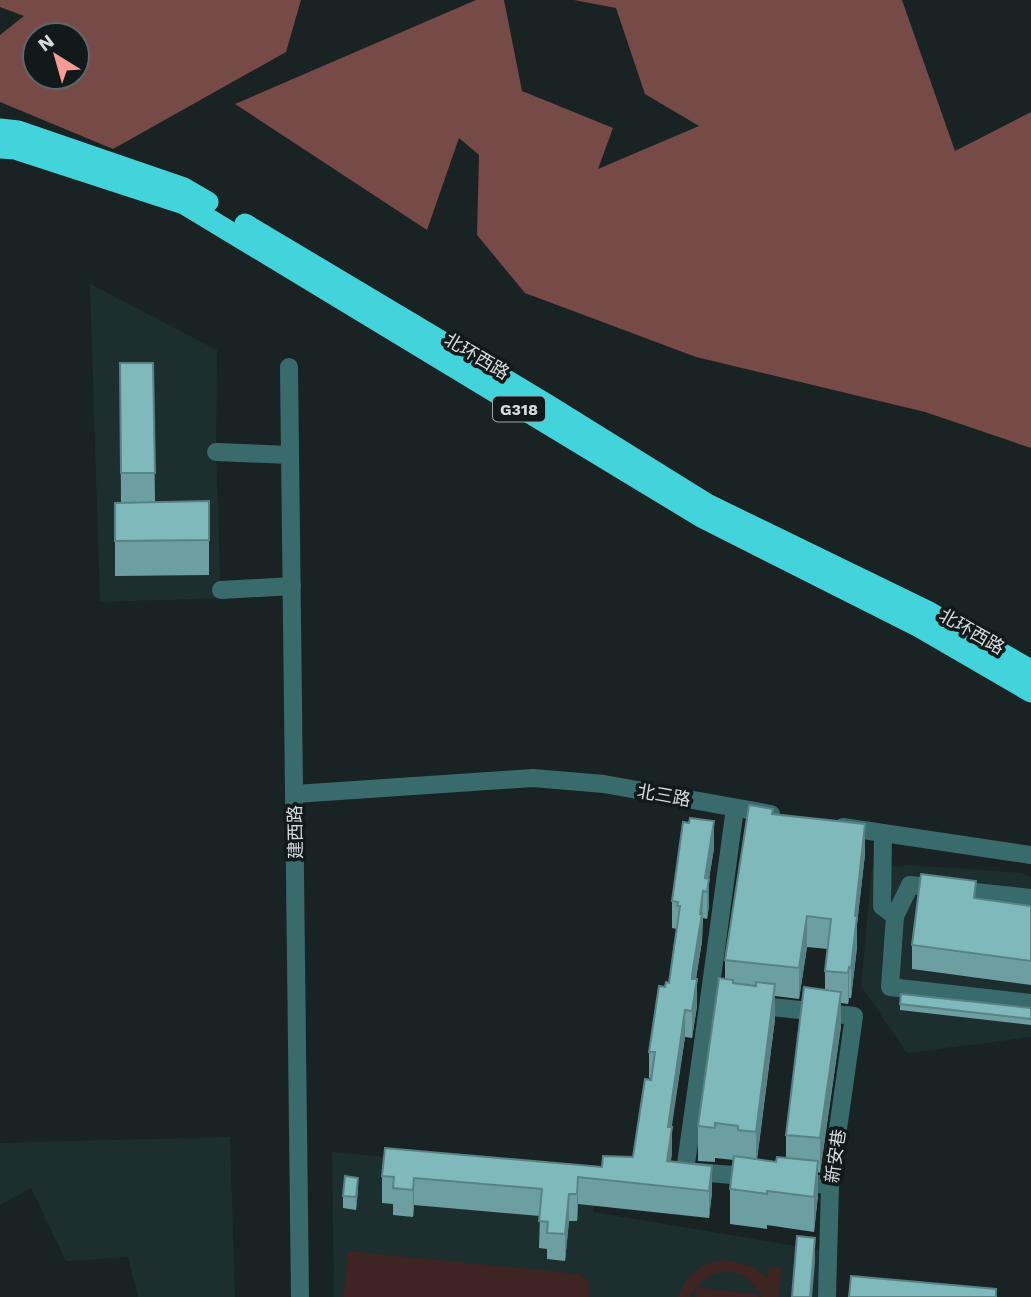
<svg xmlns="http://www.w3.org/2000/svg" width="1031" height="1297" font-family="'Work Sans','Noto Sans SC',sans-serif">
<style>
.built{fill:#1d2e2e}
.green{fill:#3e2423}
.forest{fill:#754a47;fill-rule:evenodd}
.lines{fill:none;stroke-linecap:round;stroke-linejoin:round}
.minor{stroke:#396b6d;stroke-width:18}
.highway{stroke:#42d4da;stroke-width:21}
.wall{fill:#6d9fa2;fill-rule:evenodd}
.shaded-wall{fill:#598284}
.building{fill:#7fb9bc;stroke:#598284;stroke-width:2}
.labels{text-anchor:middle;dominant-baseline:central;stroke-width:7;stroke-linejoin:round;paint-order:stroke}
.shield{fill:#11191a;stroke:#9ba2a2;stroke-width:2}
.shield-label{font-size:16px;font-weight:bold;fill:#d6dcdd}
.street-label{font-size:18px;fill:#d6dcdd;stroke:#11191a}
</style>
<rect width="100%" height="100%" fill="#1a2323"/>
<!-- built -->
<g class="built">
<polygon points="90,284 217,350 216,452 221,598 100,602"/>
<polygon points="910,865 1022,873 1031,877 1031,1037 907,1053 861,986 872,868"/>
<polygon points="230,1137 235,1297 138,1297 128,1257 66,1261 31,1188 0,1205 0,1143"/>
<polygon points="332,1152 595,1176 594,1212 824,1251 823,1297 334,1297"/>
</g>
<!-- green -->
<g class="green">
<polygon points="348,1251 580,1274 590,1282 589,1297 343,1297"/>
<path d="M726,1260L751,1266L767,1278L769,1267L782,1268L778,1297H762C746,1269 720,1262 697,1287L759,1295V1297H696V1287L690,1297H678C686,1274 702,1262 726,1260Z"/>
</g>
<!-- forest -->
<g class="forest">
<path d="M0,0H301L286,52L113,149L0,102V35L24,16L0,7ZM77,35V77H35V35Z"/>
<polygon points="476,0 504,0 522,91 613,128 598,169 699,126 645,94 616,8 574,0 902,0 955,151 1031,112 1031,448 925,412 696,357 525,293 477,235 479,155 459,138 427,230 235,104"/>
</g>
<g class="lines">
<!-- minor -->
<g class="minor">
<polyline points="289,367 300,1297"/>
<polyline points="216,452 290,455"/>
<polyline points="221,590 292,586"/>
<polyline points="295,794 533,778 604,784 771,814"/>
<polyline points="843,827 1031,855"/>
<polyline points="883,834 882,906 895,916 890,987 1031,1003"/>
<polyline points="895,916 910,885 1031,898"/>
<polyline points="709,1000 735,808"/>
<polyline points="756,1177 685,1171 709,1000 854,1016 830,1185 827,1297"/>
<polyline points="797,1182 830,1185"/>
</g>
<!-- highway -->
<g class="highway">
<polyline points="0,129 18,131 184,188 208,202"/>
<polyline points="0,148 15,149 184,204 703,518 919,627 1031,692"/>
<polyline points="245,224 548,405 707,504 927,611 1031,670"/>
</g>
</g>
<!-- wall -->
<g class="wall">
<polygon points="120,363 153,363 155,502 209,501 209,575 115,576 115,503 121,502"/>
<path d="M773,814L865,854L857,924V947L851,998H849L848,1004L841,1003V1026L820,1173L818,1172V1195L814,1232L767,1225V1229L730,1224V1189L734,1160L715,1158V1162L698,1161V1126L725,979V960ZM807,947L828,949L825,971V990L786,1135V1158L776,1162L757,1160L775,1019V996L799,999Z"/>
<polygon points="714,848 709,879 709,906 707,919 703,918 702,941 696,979 697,1006 692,1038 685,1037 671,1127 671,1161 712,1192 709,1218 578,1204 577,1221 569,1221 565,1261 547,1259 547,1249 539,1248 540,1216 414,1205 413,1217 393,1215 393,1204 382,1203 382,1176 602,1167 633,1157 651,1080 651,1079 649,1078 649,1052 665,987 669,983 677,929 672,928 672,901"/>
<polygon points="976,898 1031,906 1031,985 912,969 912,945"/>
<polygon points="900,1004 1031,1008 1031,1025 900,1010"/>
<polygon points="358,1190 356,1210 343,1208 343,1196"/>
</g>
<!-- shaded-wall -->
<g class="shaded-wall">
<polygon points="714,821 714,848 707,892 705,878"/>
<polygon points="865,824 865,854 857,924 857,947 851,998 851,968 855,916"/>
<polygon points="709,879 709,906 707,919 707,892"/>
<polygon points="703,891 702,941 692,1002 692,975"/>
<polygon points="807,916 807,947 799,999 799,968"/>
<polygon points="849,967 849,998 848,1004 848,973"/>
<polygon points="697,979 697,1006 692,1038 692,1011"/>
<polygon points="775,984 775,1019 756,1166 756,1132"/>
<polygon points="841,992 841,1026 820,1173 820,1138"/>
<polygon points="685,1010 685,1037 668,1153 668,1127"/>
<polygon points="672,1127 672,1154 667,1187 667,1161"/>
<polygon points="818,1161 818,1195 814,1232 814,1197"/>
<polygon points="712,1166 712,1192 709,1218 709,1191"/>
<polygon points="578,1177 578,1204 577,1221 577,1194"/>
<polygon points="358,1178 358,1190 356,1210 356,1197"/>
<polygon points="414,1178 414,1205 413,1217 413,1190"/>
<polygon points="569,1194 569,1221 565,1261 565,1234"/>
<polygon points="815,1238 815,1262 812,1297 810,1297"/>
</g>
<!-- building -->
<g class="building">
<polygon points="120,363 153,363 155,473 121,473"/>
<polygon points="209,501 209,540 115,541 115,503"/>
<polygon points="749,805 773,809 772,814 865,824 855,916 857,916 853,950 851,968 849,967 848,973 825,971 831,919 807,916 799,968 725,960"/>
<polygon points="690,818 714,821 705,878 709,879 707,892 703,891 700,914 702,914 692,975 692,979 697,979 692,1011 685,1010 668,1127 672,1127 667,1161 712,1166 709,1191 578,1177 577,1194 569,1194 565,1234 547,1233 548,1222 539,1221 542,1189 414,1178 413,1190 393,1188 394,1177 382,1176 385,1148 602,1167 603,1156 633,1157 645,1079 651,1080 655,1052 649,1052 659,986 665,987 666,982 669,983 680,906 677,906 678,902 672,901 683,822 689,823"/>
<polygon points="921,874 976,881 974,898 1031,906 1031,961 912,945"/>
<polygon points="719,978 733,980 733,983 756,986 756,982 775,984 756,1132 738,1130 738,1126 715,1123 715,1128 698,1126"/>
<polygon points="804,987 841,992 820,1138 786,1135"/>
<polygon points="901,994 1031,1008 1031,1019 900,1004"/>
<polygon points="734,1156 776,1162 777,1157 818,1161 814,1197 767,1191 767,1194 730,1189"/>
<polygon points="345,1176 358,1178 356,1197 343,1196"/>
<polygon points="797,1236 815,1238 810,1297 792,1297"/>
<polygon points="851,1276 996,1289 996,1297 849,1297"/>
</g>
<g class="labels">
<!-- shield labels -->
<rect class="shield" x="493" y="396.5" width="52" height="25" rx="5"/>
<g class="shield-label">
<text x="519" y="409">G318</text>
</g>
<!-- street labels -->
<g class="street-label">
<text transform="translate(477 356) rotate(31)">北环西路</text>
<text transform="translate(972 631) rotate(30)">北环西路</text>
<text transform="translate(664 795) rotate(10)">北三路</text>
<text transform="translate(295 832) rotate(-91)">建西路</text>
<text transform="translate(835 1156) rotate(-82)">新安巷</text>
</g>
</g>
<!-- north arrow -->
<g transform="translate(56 56) rotate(323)"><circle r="33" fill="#11191a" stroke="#606768" stroke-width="2"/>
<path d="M0-5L12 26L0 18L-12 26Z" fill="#f59c96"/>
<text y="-10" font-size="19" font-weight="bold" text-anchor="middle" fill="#d6dcdd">N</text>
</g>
</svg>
